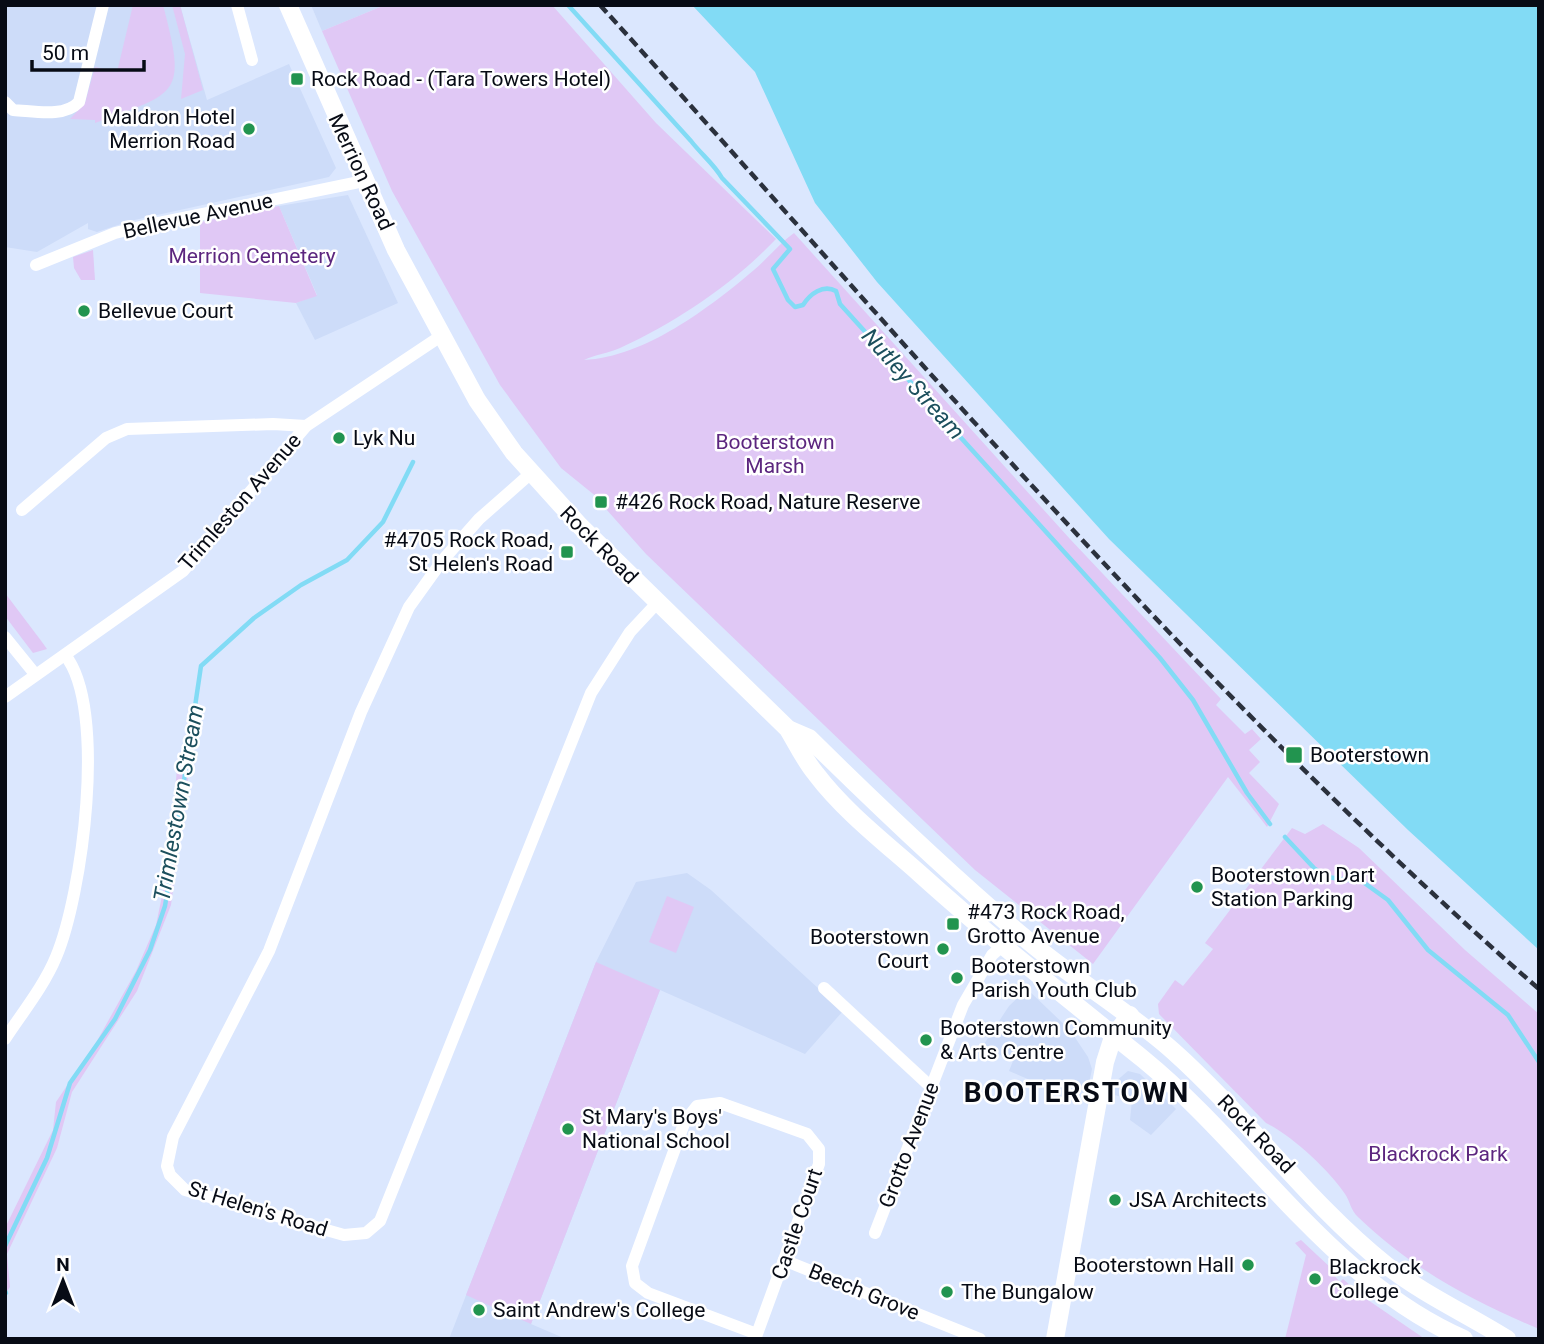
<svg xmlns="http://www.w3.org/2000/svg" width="1544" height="1344" font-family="Roboto,sans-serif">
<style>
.built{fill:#cddcf9}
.green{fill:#e0c8f5}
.water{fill:#82dbf5}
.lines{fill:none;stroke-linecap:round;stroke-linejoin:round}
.stream{stroke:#82dbf5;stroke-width:4.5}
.street{stroke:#fff;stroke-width:12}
.secondary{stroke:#fff;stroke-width:18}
.rail{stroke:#2b313d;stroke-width:4.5;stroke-dasharray:10 5;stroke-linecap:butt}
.poi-dot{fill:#22944f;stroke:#fff;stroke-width:2.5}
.labels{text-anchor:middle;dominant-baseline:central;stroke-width:5;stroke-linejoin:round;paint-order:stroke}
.poi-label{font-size:21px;fill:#070b15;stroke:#fff;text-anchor:start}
.street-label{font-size:21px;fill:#070b15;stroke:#fff}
.park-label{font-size:21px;fill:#5c267f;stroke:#fff}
.water-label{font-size:23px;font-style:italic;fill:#1c4f5d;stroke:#fff}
.district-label{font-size:28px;font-weight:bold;letter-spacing:2px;fill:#070b15;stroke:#fff}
</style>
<rect width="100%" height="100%" fill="#dbe7fe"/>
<!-- built -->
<g class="built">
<polygon points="5,5 180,5 207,100 289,64 336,168 329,177 130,221 97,232 88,229 88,223 37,252 5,247"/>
<polygon points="311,5 385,5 322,31"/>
<polygon points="348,195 398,303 315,340 296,303 317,295 279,206"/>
<polygon points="687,873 711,890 843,1011 805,1054 660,990 531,1324 566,1339 449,1339 596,962 636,882"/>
<polygon points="1027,989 1070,1030 1088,1057 1092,1069 1088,1089 1037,1083 1009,1071 1013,1061 982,1047 1009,1006"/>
<polygon points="1128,1071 1140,1074 1176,1109 1151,1135 1130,1120 1132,1100 1111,1094 1115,1082"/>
</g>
<!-- green -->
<g class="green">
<path d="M133,5H163C187,96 179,92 95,123V120L70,119L85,103L95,67L117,72Z"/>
<polygon points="172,5 180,5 203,90 181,99 185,54"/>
<path d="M385,5H552L656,123L776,239C733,284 677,322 620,348C609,353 594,355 584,360C645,357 709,308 754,270C768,258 779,244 794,233L1070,539L1221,699L1216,705L1245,734L1252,729L1261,739L1249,750L1260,762L1249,773L1279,804L1267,827L1228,777L1093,964L975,870L646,554L606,509L608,506L561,468L500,385L392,191L322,31Z"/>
<polygon points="279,206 317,296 296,303 200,293 200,222"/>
<polygon points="93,250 95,280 81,280 74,268 73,257"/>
<polygon points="5,593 42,642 47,649 33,653 5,616"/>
<polygon points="190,765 171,905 137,991 72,1092 57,1148 7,1254 10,1287 5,1294 5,1228 53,1130 56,1102 97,1041 136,971 156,925 169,862 177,768"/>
<path d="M1323,824L1359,848L1465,950L1539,1014V1329C1472,1301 1411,1268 1358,1217C1351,1211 1350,1201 1345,1194C1329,1170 1291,1135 1266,1123L1159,1014L1158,1004L1175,980L1183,986L1213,949L1205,943L1292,828L1305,834Z"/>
<polygon points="667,896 694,907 676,953 649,942"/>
<polygon points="596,962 660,990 531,1324 466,1295"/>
<polygon points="1301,1240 1332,1269 1330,1271 1340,1282 1343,1279 1362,1296 1425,1339 1285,1339 1306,1255 1295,1243"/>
</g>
<!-- water -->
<polygon class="water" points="692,5 1539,5 1539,950 1408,830 1109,539 877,282 815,203 755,72"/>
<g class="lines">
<!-- stream -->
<g class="stream">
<path d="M568,5L691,141C701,154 714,164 722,178L790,249L773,269L788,300L795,307L803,305C810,294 823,284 836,291L840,304L1160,658L1193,700L1247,793L1270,824"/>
<polyline points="1285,837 1314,868 1327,877 1363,882 1388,900 1428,950 1508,1015 1539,1062"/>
<polyline points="5,1246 47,1158 70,1083 115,1019 150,950 165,906 170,875 201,666 254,618 301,585 347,560 383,522 413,462"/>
<polyline points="5,1291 6,1293"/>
</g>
<!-- street -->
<g class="street">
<polyline points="237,5 252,60"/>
<path d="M5,102L13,110C34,111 64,118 79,102L103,5"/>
<polyline points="36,265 115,233 144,226 364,181"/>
<polyline points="530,474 479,519 442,561 409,607 361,712 269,951 173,1137 167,1166 170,1175 185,1190 344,1235 366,1233 380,1221 591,693 630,632 658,602"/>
<polyline points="22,510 106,438 127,429 273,424 306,426"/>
<polyline points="5,637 35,674"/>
<polyline points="5,697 183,571 306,426 441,336"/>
<polyline points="824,988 931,1087"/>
<path d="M5,1039C22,1013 44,986 56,957C82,896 108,708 65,655"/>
<polyline points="875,1233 963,1005 992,955 1001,947"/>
<polyline points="786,1261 980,1339"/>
<polyline points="755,1339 757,1334 819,1164 819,1149 807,1134 720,1103 697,1106 685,1121 632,1266 635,1283 648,1293 757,1334"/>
</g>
<!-- secondary -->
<g class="secondary">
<path d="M288,5L396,250L477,400L514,453L580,526L788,729C797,744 805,761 816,774C844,811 884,842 919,873C991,938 1067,998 1143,1059C1252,1148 1331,1281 1464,1339"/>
<path d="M788,729L809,738C879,807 950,875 1026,939C1073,979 1127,1010 1173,1051C1247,1117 1308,1203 1386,1265C1423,1294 1467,1314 1507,1339"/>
<polyline points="1055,1339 1105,1062 1113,1037 1130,1015"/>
</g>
<!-- rail -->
<path class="rail" d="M600,5C904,340 1197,691 1539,989"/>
</g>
<!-- markers -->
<g class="poi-dot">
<rect x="290" y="72" width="14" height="14" rx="3.5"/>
<circle cx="249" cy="129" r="7"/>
<circle cx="84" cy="311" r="7"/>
<circle cx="339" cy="438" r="7"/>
<rect x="594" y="495" width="14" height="14" rx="3.5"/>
<rect x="560" y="545" width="14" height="14" rx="3.5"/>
<rect x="1285" y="746" width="18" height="18" rx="3.5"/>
<circle cx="1197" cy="887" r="7"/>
<rect x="946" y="917" width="14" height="14" rx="3.5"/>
<circle cx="943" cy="949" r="7"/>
<circle cx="957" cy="978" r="7"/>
<circle cx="926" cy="1040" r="7"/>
<circle cx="568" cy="1129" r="7"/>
<circle cx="1115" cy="1200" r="7"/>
<circle cx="1248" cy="1265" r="7"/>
<circle cx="1315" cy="1279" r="7"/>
<circle cx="947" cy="1292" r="7"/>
<circle cx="479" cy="1310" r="7"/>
</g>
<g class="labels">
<!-- poi labels -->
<g class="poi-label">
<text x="311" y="79">Rock Road - (Tara Towers Hotel)</text>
<text x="235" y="117" text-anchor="end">Maldron Hotel<tspan x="235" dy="24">Merrion Road</tspan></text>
<text x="98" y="311">Bellevue Court</text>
<text x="353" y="438">Lyk Nu</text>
<text x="615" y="502">#426 Rock Road, Nature Reserve</text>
<text x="553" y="540" text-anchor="end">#4705 Rock Road,<tspan x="553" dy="24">St Helen's Road</tspan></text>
<text x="1310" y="755">Booterstown</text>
<text x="1211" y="875">Booterstown Dart<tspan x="1211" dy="24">Station Parking</tspan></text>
<text x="967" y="912">#473 Rock Road,<tspan x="967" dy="24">Grotto Avenue</tspan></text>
<text x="929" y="937" text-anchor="end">Booterstown<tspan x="929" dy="24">Court</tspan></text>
<text x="971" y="966">Booterstown<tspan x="971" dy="24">Parish Youth Club</tspan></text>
<text x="940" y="1028">Booterstown Community<tspan x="940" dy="24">&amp; Arts Centre</tspan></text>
<text x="582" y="1117">St Mary's Boys'<tspan x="582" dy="24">National School</tspan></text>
<text x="1129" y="1200">JSA Architects</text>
<text x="1234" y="1265" text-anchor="end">Booterstown Hall</text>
<text x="1329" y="1267">Blackrock<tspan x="1329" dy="24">College</tspan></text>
<text x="961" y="1292">The Bungalow</text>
<text x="493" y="1310">Saint Andrew's College</text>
</g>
<!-- street labels -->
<g class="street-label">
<text transform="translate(361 172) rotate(65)">Merrion Road</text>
<text transform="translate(198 216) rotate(-12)">Bellevue Avenue</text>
<text transform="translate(240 502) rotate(-49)">Trimleston Avenue</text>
<text transform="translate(599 545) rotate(45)">Rock Road</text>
<text transform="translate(1256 1134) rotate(46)">Rock Road</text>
<text transform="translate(909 1145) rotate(-69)">Grotto Avenue</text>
<text transform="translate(258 1209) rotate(17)">St Helen's Road</text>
<text transform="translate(797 1224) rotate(-71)">Castle Court</text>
<text transform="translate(864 1292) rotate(22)">Beech Grove</text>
</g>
<!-- park labels -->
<g class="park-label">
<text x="252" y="256">Merrion Cemetery</text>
<text x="775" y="442">Booterstown<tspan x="775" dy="24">Marsh</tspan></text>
<text x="1438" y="1154">Blackrock Park</text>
</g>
<!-- water labels -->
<g class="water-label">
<text transform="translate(913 384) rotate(48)">Nutley Stream</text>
<text transform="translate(179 803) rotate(-80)">Trimlestown Stream</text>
</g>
<!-- district labels -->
<g class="district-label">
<text x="1077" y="1092">BOOTERSTOWN</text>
</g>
</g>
<!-- border -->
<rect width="1544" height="1344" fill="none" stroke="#070b15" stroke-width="14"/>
<!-- north arrow -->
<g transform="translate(63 1281)" stroke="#ffffff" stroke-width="5" paint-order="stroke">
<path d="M0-5L12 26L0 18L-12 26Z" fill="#070b15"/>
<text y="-10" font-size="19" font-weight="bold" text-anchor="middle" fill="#070b15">N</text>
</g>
<!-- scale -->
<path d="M32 60v10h112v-10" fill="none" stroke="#070b15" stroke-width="3.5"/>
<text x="42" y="60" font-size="21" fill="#070b15" stroke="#ffffff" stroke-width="5" paint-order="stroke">50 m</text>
</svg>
